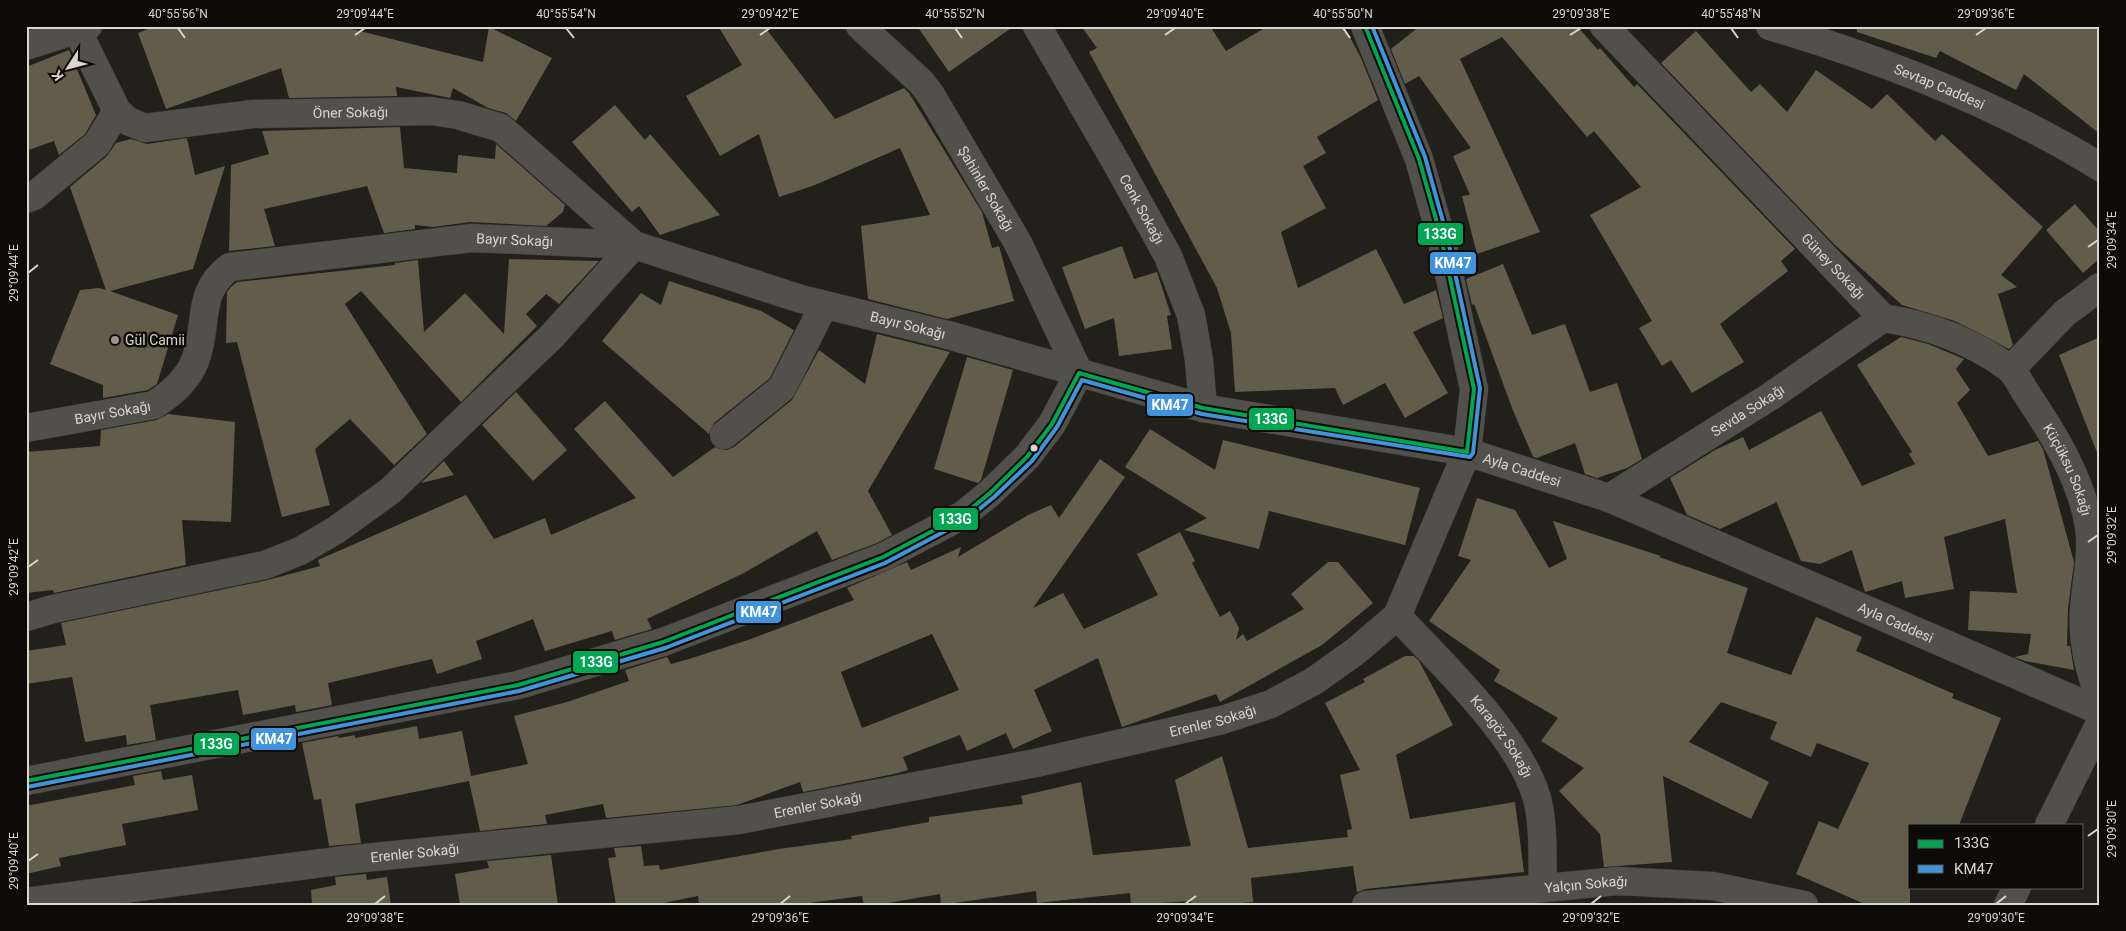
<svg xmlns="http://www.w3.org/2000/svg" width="2126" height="931" font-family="Roboto,sans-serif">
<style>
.building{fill:#625c4b;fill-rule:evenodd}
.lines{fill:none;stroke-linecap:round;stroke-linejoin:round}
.street-casing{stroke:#3c3a35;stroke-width:29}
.street{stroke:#52504b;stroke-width:28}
.bus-1-casing{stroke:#0d0b07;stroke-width:8}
.bus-2-casing{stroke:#0d0b07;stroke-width:8}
.bus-1{stroke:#00a651;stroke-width:4}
.bus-2{stroke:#4094de;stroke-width:4}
.ticks{fill:none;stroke:#d9d6ce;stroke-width:2}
.poi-dot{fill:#99968f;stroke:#0d0b07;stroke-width:2}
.bus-dot{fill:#d9d6ce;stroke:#0d0b07;stroke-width:2}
.labels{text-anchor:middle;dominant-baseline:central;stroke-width:5;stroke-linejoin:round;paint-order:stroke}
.street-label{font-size:14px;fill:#d9d6ce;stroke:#0d0b07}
.poi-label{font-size:14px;fill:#d9d6ce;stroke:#0d0b07;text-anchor:start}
.line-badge{stroke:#0d0b07;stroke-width:2}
.badge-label{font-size:14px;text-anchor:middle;font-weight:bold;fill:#fff}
.neatline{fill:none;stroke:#d9d6ce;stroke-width:2}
.ticks-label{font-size:12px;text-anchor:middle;fill:#d9d6ce}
</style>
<rect width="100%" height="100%" fill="#22201a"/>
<!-- building -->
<g class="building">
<polygon points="156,26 340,26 483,62 489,27 552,58 516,121 506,113 488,108 453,88 450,98 396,87 397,96 289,98 281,68 166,109 138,33"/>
<polygon points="718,26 764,26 835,119 904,88 909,93 982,212 992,248 999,246 1014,301 947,319 868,299 861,226 930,215 900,148 815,185 779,197 759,134 720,156 686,96 742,65"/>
<polygon points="917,26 1014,26 949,72"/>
<polygon points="1081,26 1210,26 1226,51 1268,26 1344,26 1361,58 1378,100 1317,137 1326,153 1303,166 1326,208 1281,232 1298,288 1376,249 1404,304 1436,290 1443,318 1413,332 1448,393 1405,418 1385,383 1343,405 1335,388 1235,392 1231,333 1217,288 1089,52 1097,48"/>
<polygon points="1420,26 1577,26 1598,50 1600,48 1634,87 1637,84 1795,249 1781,261 1788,271 1720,324 1744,362 1692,393 1671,360 1662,366 1639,328 1652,321 1590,215 1641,187 1594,131 1587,137 1502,37 1460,59 1540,232 1477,254 1462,196 1470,195 1453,156 1471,148 1419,76 1405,84 1391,49"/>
<polygon points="1857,26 2100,26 2100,134 2024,74 2016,90 1940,51 1936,58 1857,32"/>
<polygon points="1696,31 1751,92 1760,84 1787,112 1816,70 1872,109 1887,94 1935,141 1942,134 2043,227 2001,275 2017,287 1998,294 2013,345 2009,349 1955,321 1902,305 1834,244 1661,63"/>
<polygon points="69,50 96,115 85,134 59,155 54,141 26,151 26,67"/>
<polygon points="615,105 645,140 650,134 720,215 660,235 639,206 632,212 572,142"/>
<polygon points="400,127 404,168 457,173 458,155 495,159 496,144 565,205 563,212 546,226 470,222 433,227 415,225 415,229 384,233 367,186 264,209 275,246 229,251 231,165 269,154 262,131"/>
<polygon points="187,138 195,175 225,166 193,269 110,291 178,315 157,384 148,390 103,398 103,385 50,364 80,290 99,288 106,290 70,187 107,156 116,143 131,139 147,144"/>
<polygon points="2075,204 2100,232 2100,258 2083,273 2046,230"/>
<polygon points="1122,246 1134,279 1157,272 1171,315 1167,316 1172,349 1119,356 1114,318 1085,329 1062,267"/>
<polygon points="509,259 599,261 559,304 546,294 526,314 537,326 461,402 361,291 345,304 427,434 394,465 350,419 315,449 330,505 282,517 237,342 226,343 227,292 231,287 237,282 395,265 395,263 418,260 424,332 465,293 504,334"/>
<polygon points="1503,264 1532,335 1565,324 1590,392 1617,383 1642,459 1627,468 1597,478 1585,474 1575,443 1537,458 1533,457 1512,408 1474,304 1472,305 1466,279"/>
<polygon points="669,281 761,311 794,330 770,378 714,423 709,434 602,341 641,293 661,305"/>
<polygon points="877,334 950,352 868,491 892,535 877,543 832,560 817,531 742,574 647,619 652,629 615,640 612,631 545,651 533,619 476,641 482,659 437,674 432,659 328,683 332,705 296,712 295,705 243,715 238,690 150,705 156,740 127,745 126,735 85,742 72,677 26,684 26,651 66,645 61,623 268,580 320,566 318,560 466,495 494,539 545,518 551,535 636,498 574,429 605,401 673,477 715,447 726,450 734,447 792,400 819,350 865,384"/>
<polygon points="1901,337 1928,344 1964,359 1956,369 1970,390 1957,403 1988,456 2038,441 2043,449 2074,562 2068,609 2067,646 2070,646 2074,670 2025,661 2014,657 2028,654 2031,634 1968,630 1970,591 2017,593 2005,519 1944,537 1954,589 1905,598 1902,581 1865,592 1852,550 1820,564 1801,561 1776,501 1775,503 1720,529 1687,515 1670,478 1715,450 1743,437 1749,450 1821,411 1862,486 1915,464 1909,454 1912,452 1857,365"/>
<polygon points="2100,337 2100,455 2098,455 2059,355"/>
<polygon points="967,357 1013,370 981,480 978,483 934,469"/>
<polygon points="516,392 567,450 533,481 482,425"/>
<polygon points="168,414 235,422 231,522 182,520 186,565 54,593 53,590 26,593 26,452 100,446 101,430 157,420"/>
<polygon points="1150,429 1215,470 1223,440 1420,488 1405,545 1269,511 1259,549 1184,530 1207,518 1125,467"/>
<path d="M1100,459L1125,477L1033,608L1063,593L1084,629L1158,595L1137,554L1180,532L1195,561L1192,563L1220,617L1230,611L1239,628L1236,640L1243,634L1247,641L1304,609L1291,594L1328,562H1338L1373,603L1322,645L1220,702L1216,694L1122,727L1098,658L1034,690L1052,731L1013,749L1006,733L967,751L960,735L903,757L908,770L894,774L803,792L800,782L737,805L606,818L603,804L545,815L547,824L480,831L469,781L355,804L361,843L329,846L321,799L314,800L302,743L338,736L339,738L355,735V738L417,726L419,739L462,731L471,776L528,764L514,716L567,702L629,681L625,670L667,657L671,664L692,658L751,639L854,600L847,588L907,562L911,570L961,547L958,557L1028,515L1051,505L1059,518ZM932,634L959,690L862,728L841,672Z"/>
<polygon points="444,461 454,475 421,483"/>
<polygon points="1477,498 1515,510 1549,568 1567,559 1553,521 1661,556 1659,557 1748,588 1727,653 1791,675 1816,617 1862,637 1856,651 1954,694 1952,698 2001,718 1959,825 1910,825 1910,905 1867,905 1796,874 1819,821 1838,829 1869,763 1817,743 1811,757 1770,739 1777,722 1721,702 1689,742 1769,782 1751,819 1663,776 1672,862 1604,867 1600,834 1559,791 1584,768 1541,741 1558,718 1494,681 1500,670 1429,621 1471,560 1458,556"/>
<polygon points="1405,656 1414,656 1419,661 1453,725 1396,755 1410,819 1515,802 1524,872 1365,889 1357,892 1353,866 1251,878 1253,902 1218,905 1192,905 1191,901 1131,905 1130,893 1037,903 1036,891 941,905 940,894 876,905 864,905 862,896 794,905 699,905 698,896 653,905 616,905 608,858 616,857 614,848 641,846 644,866 659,865 660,870 779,849 852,839 851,836 929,822 929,817 1023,804 1021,796 1081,782 1093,855 1191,846 1175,780 1222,756 1248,848 1348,837 1347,830 1352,829 1340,775 1360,770 1325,703 1365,682 1363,679"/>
<polygon points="161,771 163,780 192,775 198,810 122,824 126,845 59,858 61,866 26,874 26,806 135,785 133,776"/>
<polygon points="551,855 558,905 460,905 455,874 489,868 487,861"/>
<polygon points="366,874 367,880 387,877 391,905 312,905 311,890 336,885 335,877"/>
</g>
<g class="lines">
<defs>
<g id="street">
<path id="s1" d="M860,26L921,82L931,95L1018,243L1079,373"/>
<path id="s2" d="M1037,26L1117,164L1168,256L1191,315L1199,360L1203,408"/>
<path id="s3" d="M1604,26L1883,318C1929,325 1971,340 2009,368C2016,374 2021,385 2026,393C2053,433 2081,478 2089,526C2093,554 2086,582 2084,610C2082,642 2089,669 2100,699"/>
<path id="s4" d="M1770,26C1880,59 2002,106 2100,167"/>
<path id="s5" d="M77,30L117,111L128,121L145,128L253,114L431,111L458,115L501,128L634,245"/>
<polyline points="26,46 88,26"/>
<polyline points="26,199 34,196 97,144 117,111"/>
<polyline points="2011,369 2065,313 2100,287"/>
<path id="s6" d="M26,428L154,405C171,394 187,381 195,361C209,326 195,292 230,267L472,238L634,245L801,299L948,335L1203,408L1467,452L1609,498L2100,711"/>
<polyline points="724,435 782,388 824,305"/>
<path id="s7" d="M1609,498L1771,396L1883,318"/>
<path id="s8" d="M1397,616C1441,663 1527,743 1539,807C1544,833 1542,860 1543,887"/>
<polyline points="26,617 53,609 265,565 300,551 336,530 390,491 552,336 634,245"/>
<polyline points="26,781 518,685 663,642 883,557 963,515 990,493 1027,457 1052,424 1079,373"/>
<polyline points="2049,825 2100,723"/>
<path id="s9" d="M26,902L345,860L739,820L1036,763L1222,720L1271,704L1314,681L1356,651L1397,616L1467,452L1474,389L1441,237L1419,159L1365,26"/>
<path id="s10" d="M1366,905L1618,881L1713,886L1804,905"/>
<polyline points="2008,905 2017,887"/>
</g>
</defs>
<!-- street casing -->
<use href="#street" class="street-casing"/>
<!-- street -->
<use href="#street" class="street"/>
<defs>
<g id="bus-1">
<polyline points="1365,26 1419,159 1441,237 1474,389 1467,452"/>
<polyline points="1079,373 1203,408 1467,452"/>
<polyline points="26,781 518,685 663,642 883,557 963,515 990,493 1027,457 1052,424 1079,373"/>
</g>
<polyline id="bus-2" points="27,787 519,691 665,648 885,563 966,520 994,497 1032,461 1057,427 1082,380 1202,414 1470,457 1473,453 1480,388 1447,236 1425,157 1372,26"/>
</defs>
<!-- bus-1 casing -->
<use href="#bus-1" class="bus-1-casing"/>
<!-- bus-2 casing -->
<use href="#bus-2" class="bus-2-casing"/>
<!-- bus-1 -->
<use href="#bus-1" class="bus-1"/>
<!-- bus-2 -->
<use href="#bus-2" class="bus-2"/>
</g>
<!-- ticks -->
<path class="ticks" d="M178,28L185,38M566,28L574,38M955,28L962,38M1343,28L1350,38M1731,28L1738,38M355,35L365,28M760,35L770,28M1165,35L1175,28M1570,35L1581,28M1976,35L1986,28M2088,247L2098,240M28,273L38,265M2088,542L2098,535M28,567L38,560M2088,836L2098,829M28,861L38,854M375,904L385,896M780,904L790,896M1185,904L1196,896M1591,904L1601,896M1996,904L2006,896"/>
<!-- markers -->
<circle class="poi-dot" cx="115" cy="340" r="5"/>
<circle class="bus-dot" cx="1034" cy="448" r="4.5"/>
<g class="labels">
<!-- street labels -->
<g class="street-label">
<text stroke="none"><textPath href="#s4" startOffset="180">Sevtap Caddesi</textPath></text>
<text stroke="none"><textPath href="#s5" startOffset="330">Öner Sokağı</textPath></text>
<text stroke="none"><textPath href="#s1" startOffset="208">Şahinler Sokağı</textPath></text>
<text stroke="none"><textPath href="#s2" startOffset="211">Cenk Sokağı</textPath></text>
<text stroke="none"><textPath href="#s6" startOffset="581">Bayır Sokağı</textPath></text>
<text stroke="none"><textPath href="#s3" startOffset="332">Güney Sokağı</textPath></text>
<text stroke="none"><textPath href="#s6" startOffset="986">Bayır Sokağı</textPath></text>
<text stroke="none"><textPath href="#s7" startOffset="164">Sevda Sokağı</textPath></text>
<text stroke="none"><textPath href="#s6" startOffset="88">Bayır Sokağı</textPath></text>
<text stroke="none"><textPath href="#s6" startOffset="1618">Ayla Caddesi</textPath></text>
<text stroke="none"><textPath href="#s3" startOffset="659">Küçüksu Sokağı</textPath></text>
<text stroke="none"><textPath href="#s6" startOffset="2022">Ayla Caddesi</textPath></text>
<text stroke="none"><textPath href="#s9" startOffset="1202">Erenler Sokağı</textPath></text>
<text stroke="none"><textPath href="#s8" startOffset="160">Karagöz Sokağı</textPath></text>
<text stroke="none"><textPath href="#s9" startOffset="798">Erenler Sokağı</textPath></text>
<text stroke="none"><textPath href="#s9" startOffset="392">Erenler Sokağı</textPath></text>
<text stroke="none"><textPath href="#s10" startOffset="221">Yalçın Sokağı</textPath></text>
</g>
<!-- poi labels -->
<g class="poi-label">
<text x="125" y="340">Gül Camii</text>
</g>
</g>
<g class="line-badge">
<rect x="1417" y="222" width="47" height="24" rx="5" fill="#00a651"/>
<rect x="1429" y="251" width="48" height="24" rx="5" fill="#4094de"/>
<rect x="1146" y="393" width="48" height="24" rx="5" fill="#4094de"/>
<rect x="1248" y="407" width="47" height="24" rx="5" fill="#00a651"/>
<rect x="932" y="507" width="47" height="24" rx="5" fill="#00a651"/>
<rect x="735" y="600" width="47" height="24" rx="5" fill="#4094de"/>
<rect x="572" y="650" width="47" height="24" rx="5" fill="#00a651"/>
<rect x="250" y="727" width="47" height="24" rx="5" fill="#4094de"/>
<rect x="193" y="732" width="47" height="24" rx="5" fill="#00a651"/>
</g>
<g class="badge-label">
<text x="1440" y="239">133G</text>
<text x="1453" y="268">KM47</text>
<text x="1170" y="410">KM47</text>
<text x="1271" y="424">133G</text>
<text x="955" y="524">133G</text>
<text x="759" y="617">KM47</text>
<text x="596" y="667">133G</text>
<text x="274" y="744">KM47</text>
<text x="216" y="749">133G</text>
</g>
<!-- border -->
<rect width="2126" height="931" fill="none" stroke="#0d0b07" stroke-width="55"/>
<!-- legend -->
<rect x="1908" y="824" width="175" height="65" fill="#0d0b07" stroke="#5f5c57"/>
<rect x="1918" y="840" width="25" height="8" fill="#00a651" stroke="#5f5c57"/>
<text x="1954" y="848" font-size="15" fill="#d9d6ce">133G</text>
<rect x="1918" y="865" width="25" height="8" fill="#4094de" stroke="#5f5c57"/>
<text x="1954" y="874" font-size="15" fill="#d9d6ce">KM47</text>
<!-- north arrow -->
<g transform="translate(68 68) rotate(234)" stroke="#0d0b07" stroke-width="4" paint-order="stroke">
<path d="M0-4L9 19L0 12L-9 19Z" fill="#d9d6ce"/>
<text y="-8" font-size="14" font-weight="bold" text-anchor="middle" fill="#d9d6ce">K</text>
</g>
<rect x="28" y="28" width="2070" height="876" class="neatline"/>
<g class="ticks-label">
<text x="178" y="18">40°55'56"N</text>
<text x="365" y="18">29°09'44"E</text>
<text x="566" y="18">40°55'54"N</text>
<text x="770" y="18">29°09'42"E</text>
<text x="955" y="18">40°55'52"N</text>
<text x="1175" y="18">29°09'40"E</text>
<text x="1343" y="18">40°55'50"N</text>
<text x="1581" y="18">29°09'38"E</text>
<text x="1731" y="18">40°55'48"N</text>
<text x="1986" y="18">29°09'36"E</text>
<text transform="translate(2112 240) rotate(-90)" y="4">29°09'34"E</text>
<text transform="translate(14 273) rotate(-90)" y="4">29°09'44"E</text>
<text transform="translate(2112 535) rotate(-90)" y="4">29°09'32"E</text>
<text transform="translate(14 567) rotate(-90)" y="4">29°09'42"E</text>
<text transform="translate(2112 829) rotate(-90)" y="4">29°09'30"E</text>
<text transform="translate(14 861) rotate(-90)" y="4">29°09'40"E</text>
<text x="375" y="922">29°09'38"E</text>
<text x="780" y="922">29°09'36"E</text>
<text x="1185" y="922">29°09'34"E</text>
<text x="1591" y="922">29°09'32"E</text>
<text x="1996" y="922">29°09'30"E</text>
</g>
</svg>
